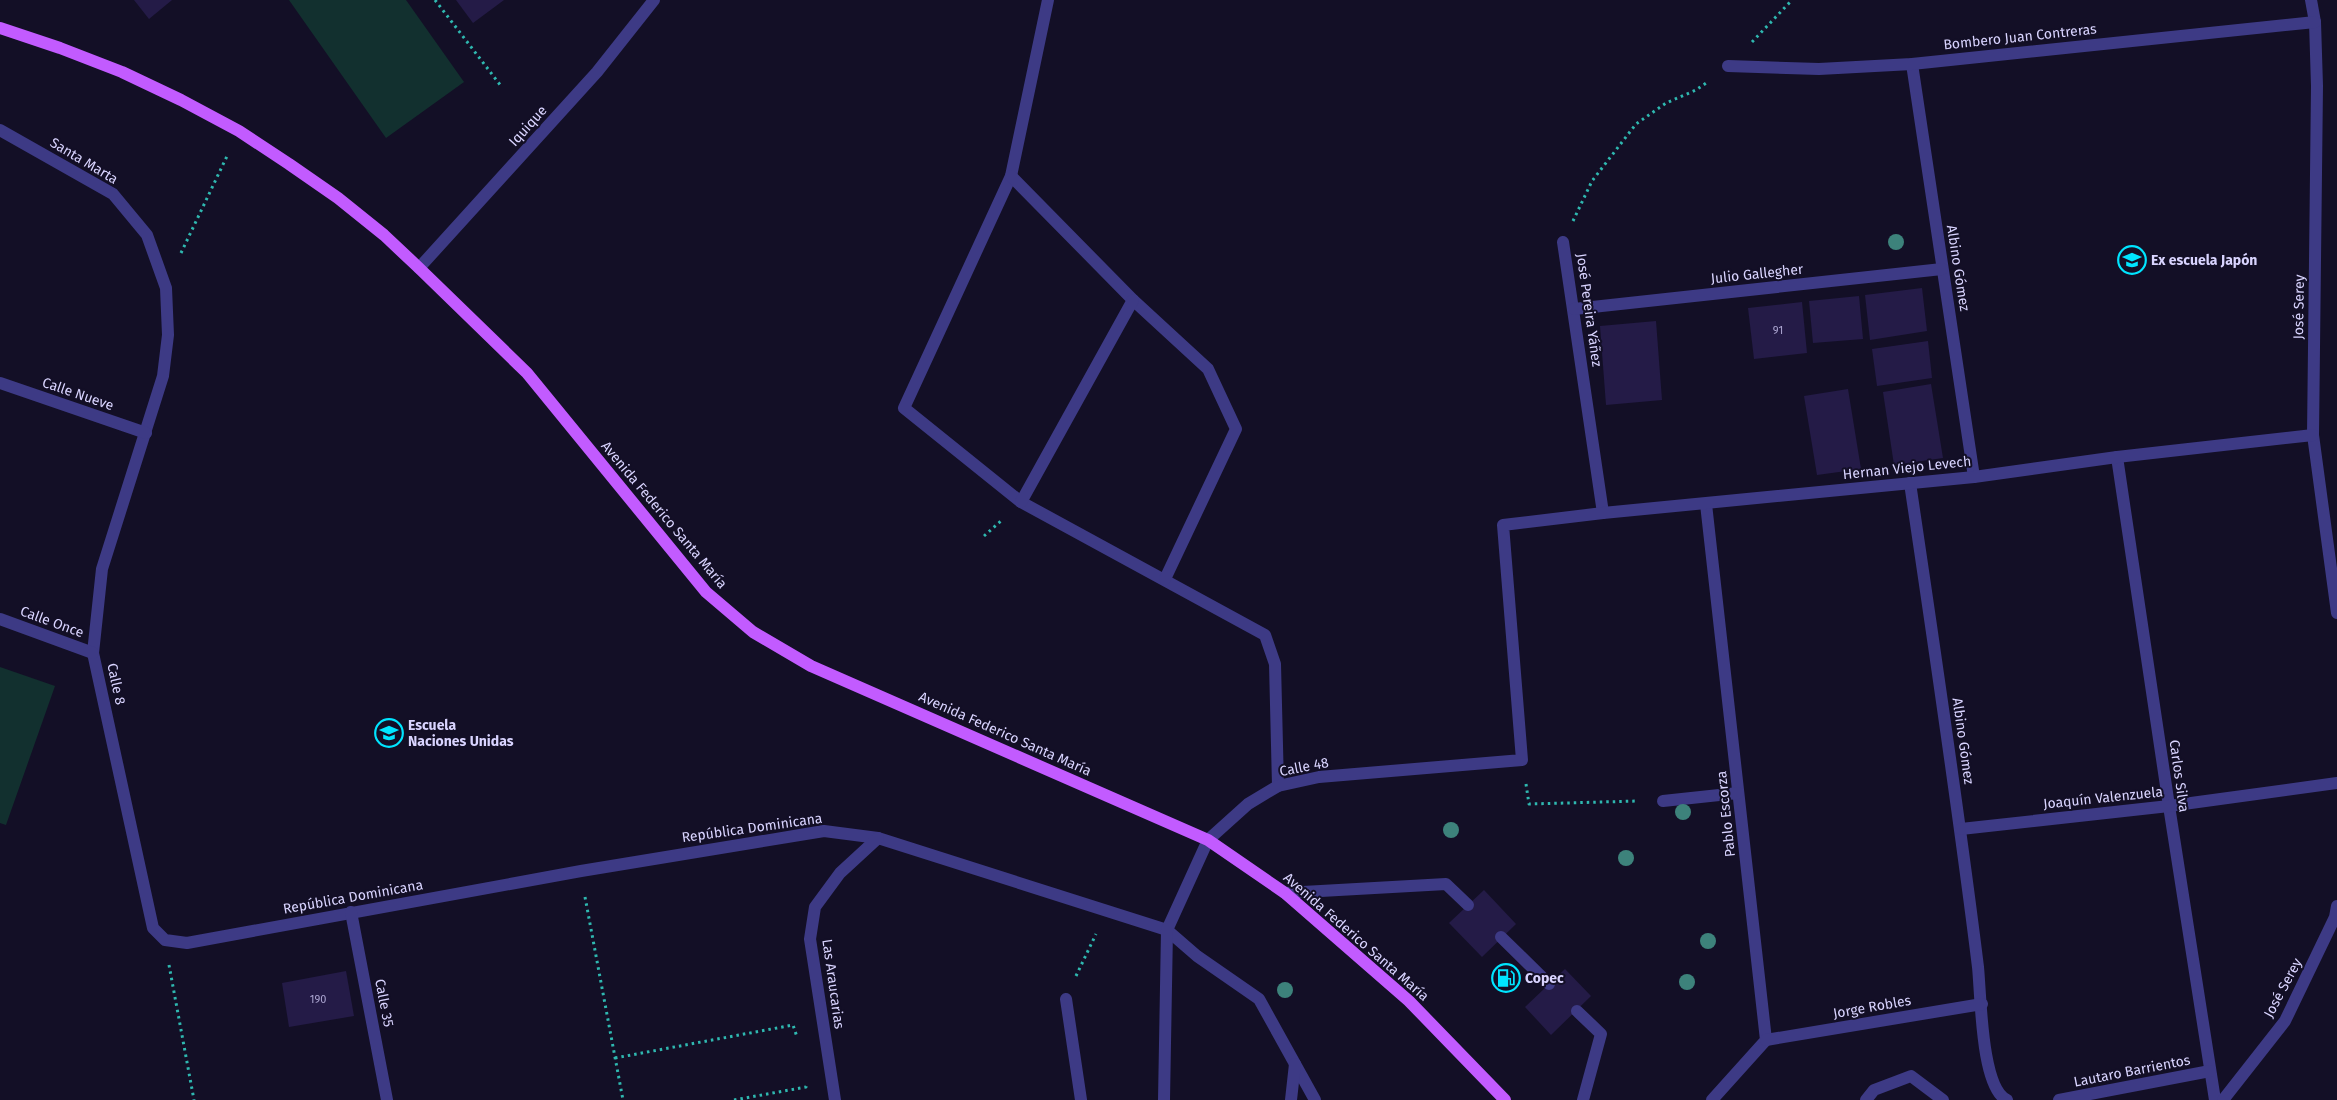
<svg xmlns="http://www.w3.org/2000/svg" width="2337" height="1100" font-family="'Fira Sans',sans-serif">
<style>
.green{fill:#12302f}
.building{fill:#241b47}
.lines{fill:none;stroke-linecap:round;stroke-linejoin:round}
.path{stroke:#2fb8b0;stroke-width:3;stroke-dasharray:2.5 4;stroke-linecap:butt}
.lane{stroke:#3d3a85;stroke-width:12}
.street{stroke:#3d3a85;stroke-width:12}
.primary{stroke:#c25bff;stroke-width:12}
.tree{fill:#3d827b}
.labels{text-anchor:middle;dominant-baseline:central;stroke-width:4;stroke-linejoin:round;paint-order:stroke}
.number-label{font-size:11px;fill:#aca6d1}
.street-label{font-size:14px;fill:#d9d4ff;stroke:#130f26}
.poi-label{font-size:14px;font-weight:bold;fill:#d9d4ff;stroke:#130f26;text-anchor:start}
</style>
<rect width="100%" height="100%" fill="#130f26"/>
<!-- green -->
<g class="green">
<polygon points="289,0 406,0 464,82 386,138"/>
<polygon points="0,667 55,686 6,825 0,823"/>
</g>
<!-- building -->
<g class="building">
<polygon points="134,0 172,0 149,19"/>
<polygon points="456,0 504,0 473,23"/>
<polygon points="1922,288 1927,331 1870,340 1865,295"/>
<polygon points="1859,296 1863,339 1813,343 1809,301"/>
<polygon points="1802,302 1807,353 1754,359 1748,308"/>
<polygon points="1656,321 1662,400 1606,405 1600,326"/>
<polygon points="1928,341 1932,378 1877,386 1872,349"/>
<polygon points="1931,384 1943,458 1894,465 1883,392"/>
<polygon points="1848,389 1861,469 1817,475 1804,396"/>
<polygon points="1484,890 1516,924 1482,957 1449,923"/>
<polygon points="1565,969 1591,996 1551,1035 1525,1007"/>
<polygon points="346,971 354,1016 289,1027 282,983"/>
</g>
<g class="lines">
<!-- path -->
<g class="path">
<polyline points="435,0 501,86"/>
<polyline points="1752,42 1792,0"/>
<polyline points="1573,221 1592,181 1636,124 1666,103 1696,90 1709,81"/>
<polyline points="181,253 228,154"/>
<polyline points="984,536 1002,520"/>
<polyline points="1526,784 1529,804 1638,801"/>
<polyline points="585,897 623,1100"/>
<polyline points="169,965 194,1100"/>
<polyline points="1076,976 1096,934"/>
<polyline points="615,1058 793,1025 797,1037"/>
<polyline points="734,1100 806,1087 806,1085"/>
</g>
<!-- lane -->
<g class="lane">
<polyline points="1285,893 1446,884 1468,905"/>
<polyline points="1501,937 1549,984"/>
<polyline points="1577,1011 1601,1034 1583,1100"/>
<polyline points="1866,1100 1874,1090 1911,1076 1943,1100"/>
</g>
<!-- street -->
<g class="street">
<polyline points="1048,0 1011,176 904,408 1021,502 1265,635 1275,664 1278,786"/>
<polyline points="2311,0 2315,22 2317,86 2313,435 2337,613"/>
<polyline points="1912,64 1974,477"/>
<polyline points="1728,66 1819,69 1912,64 2315,22"/>
<polyline points="0,130 113,194 147,235 166,288 168,335 163,376 102,569 93,653 153,928 165,940 187,943 581,871 824,831 878,838 1167,930 1197,956 1259,999 1315,1100"/>
<polyline points="1011,176 1133,300 1208,369 1236,429 1165,579"/>
<polyline points="1563,242 1603,513"/>
<polyline points="419,268 597,72 654,0"/>
<polyline points="1574,309 1942,269"/>
<polyline points="0,383 146,433"/>
<polyline points="2117,457 2169,806 2215,1100"/>
<path d="M1910,483C1934,645 1958,805 1978,967C1981,996 1981,1088 2007,1100"/>
<polyline points="1021,502 1133,300"/>
<polyline points="1706,504 1766,1040 1712,1100"/>
<polyline points="0,619 93,653"/>
<polyline points="1663,801 1738,793"/>
<polyline points="1961,829 2169,806 2337,783"/>
<polyline points="351,912 387,1100"/>
<polyline points="1066,999 1081,1100"/>
<polyline points="1766,1040 1982,1004"/>
<polyline points="835,1100 810,939 815,907 840,873 878,838"/>
<polyline points="1164,1100 1167,930 1208,840 1248,804 1278,786 1319,777 1522,760 1503,525 1603,513 1974,477 2117,457 2313,435"/>
<polyline points="1291,1100 1295,1064"/>
<polyline points="2059,1100 2210,1071"/>
<polyline points="2223,1100 2285,1021 2335,917 2337,906"/>
</g>
<!-- primary -->
<polyline class="primary" points="0,28 60,48 122,72 181,100 239,131 289,164 338,198 384,235 419,268 527,373 706,592 753,632 811,666 1208,840 1285,893 1409,1001 1505,1100"/>
</g>
<!-- trees -->
<g class="tree">
<circle cx="1896" cy="242" r="8"/>
<circle cx="1683" cy="812" r="8"/>
<circle cx="1451" cy="830" r="8"/>
<circle cx="1626" cy="858" r="8"/>
<circle cx="1708" cy="941" r="8"/>
<circle cx="1687" cy="982" r="8"/>
<circle cx="1285" cy="990" r="8"/>
</g>
<!-- icons -->
<defs>
<symbol id="school-ring" viewBox="-11 -11 22 22"><circle r="9.5" fill="#130f26" stroke="#00e5ff" stroke-width="1.5"/><path d="M0-5L7-2L0 1L-7-2ZM-4 1L0 2.5L4 1V4Q0 6-4 4Z" fill="#00e5ff"/></symbol>
<symbol id="fuel-ring" viewBox="-11 -11 22 22"><circle r="9.5" fill="#130f26" stroke="#00e5ff" stroke-width="1.5"/><path d="M-5.5-6h7V0h2V4h1.3V-2.5L3-4.5l.8-.8L6-3V5H2.5V1h-1V6h-7ZM-4.2-4.7v3.2H.2V-4.7Z" fill="#00e5ff"/></symbol>
</defs>
<g fill-rule="evenodd">
<use href="#school-ring" x="2116" y="244" width="32" height="32"/>
<use href="#school-ring" x="373" y="717" width="32" height="32"/>
<use href="#fuel-ring" x="1490" y="962" width="32" height="32"/>
</g>
<g class="labels">
<!-- number labels -->
<g class="number-label">
<text x="1778" y="330">91</text>
<text x="318" y="999">190</text>
</g>
<!-- street labels -->
<g class="street-label">
<text transform="translate(2020 37) rotate(-6)">Bombero Juan Contreras</text>
<text transform="translate(528 126) rotate(-48)">Iquique</text>
<text transform="translate(84 161) rotate(31)">Santa Marta</text>
<text transform="translate(1958 268) rotate(81)">Albino Gómez</text>
<text transform="translate(1757 274) rotate(-6)">Julio Gallegher</text>
<text transform="translate(2299 307) rotate(-89)">José Serey</text>
<text transform="translate(1589 310) rotate(82)">José Pereira Yáñez</text>
<text transform="translate(78 394) rotate(19)">Calle Nueve</text>
<text transform="translate(1907 468) rotate(-6)">Hernan Viejo Levech</text>
<text transform="translate(664 515) rotate(50)">Avenida Federico Santa María</text>
<text transform="translate(52 622) rotate(20)">Calle Once</text>
<text transform="translate(116 684) rotate(78)">Calle 8</text>
<text transform="translate(1005 734) rotate(24)">Avenida Federico Santa María</text>
<text transform="translate(1963 741) rotate(82)">Albino Gómez</text>
<text transform="translate(1304 767) rotate(-11)">Calle 48</text>
<text transform="translate(2179 776) rotate(82)">Carlos Silva</text>
<text transform="translate(2103 798) rotate(-6)">Joaquín Valenzuela</text>
<text transform="translate(1726 814) rotate(-96)">Pablo Escorza</text>
<text transform="translate(752 828) rotate(-8)">República Dominicana</text>
<text transform="translate(353 897) rotate(-10)">República Dominicana</text>
<text transform="translate(1356 937) rotate(41)">Avenida Federico Santa María</text>
<text transform="translate(833 984) rotate(82)">Las Araucarias</text>
<text transform="translate(2283 988) rotate(-62)">José Serey</text>
<text transform="translate(384 1003) rotate(79)">Calle 35</text>
<text transform="translate(1872 1007) rotate(-10)">Jorge Robles</text>
<text transform="translate(2132 1071) rotate(-11)">Lautaro Barrientos</text>
</g>
<!-- poi labels -->
<g class="poi-label">
<text x="2151" y="260">Ex escuela Japón</text>
<text x="408" y="725">Escuela<tspan x="408" dy="16">Naciones Unidas</tspan></text>
<text x="1525" y="978">Copec</text>
</g>
</g>
</svg>
